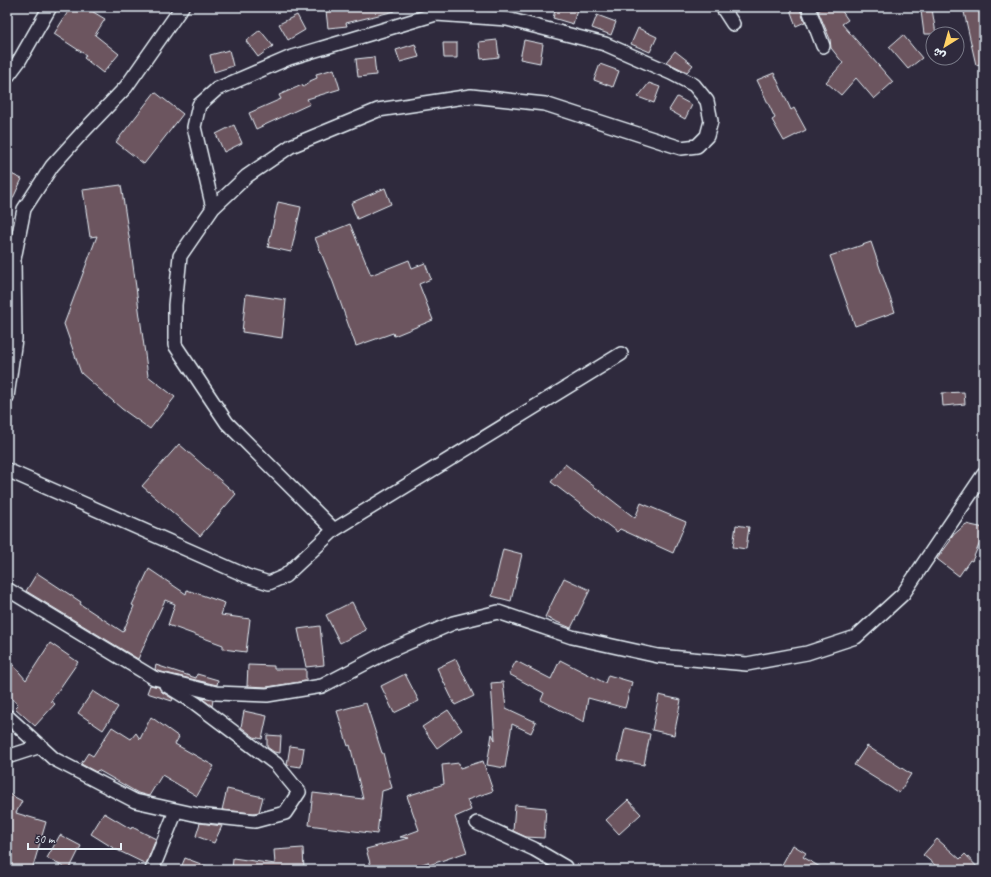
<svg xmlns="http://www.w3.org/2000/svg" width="991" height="877" font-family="Caveat,'Playpen Sans Arabic',sans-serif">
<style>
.building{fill:#6c545e;stroke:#e8f1f8}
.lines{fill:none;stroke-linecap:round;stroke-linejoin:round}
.minor-casing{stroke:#e8f1f8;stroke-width:16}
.minor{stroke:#2f2a3d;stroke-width:13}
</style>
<rect width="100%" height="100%" fill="#2f2a3d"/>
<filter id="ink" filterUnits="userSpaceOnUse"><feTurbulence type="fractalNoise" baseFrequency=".025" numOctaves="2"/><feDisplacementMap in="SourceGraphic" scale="8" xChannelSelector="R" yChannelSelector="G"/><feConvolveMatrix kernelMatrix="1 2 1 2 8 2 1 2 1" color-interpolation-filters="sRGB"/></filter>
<g filter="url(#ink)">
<!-- building -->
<g class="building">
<polygon points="71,7 85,7 105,19 95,35 119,54 103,73 84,58 86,55 54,34"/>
<polygon points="361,7 395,7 395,11 346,23 347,26 328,28 326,11"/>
<polygon points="556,7 566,7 577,10 573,24 553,18"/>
<polygon points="789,7 799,7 805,22 796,26"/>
<polygon points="824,7 839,7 848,20 842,24 893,82 874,99 856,78 841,95 826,82 843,63 831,48 830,39 818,11"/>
<polygon points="932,9 936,34 924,34 921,11"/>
<polygon points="979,9 984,31 984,63 976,65 964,12"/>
<polygon points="297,15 305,30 288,40 279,24"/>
<polygon points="597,15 616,22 611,35 592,28"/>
<polygon points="638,28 657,37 650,52 631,44"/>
<polygon points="260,30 273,46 258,57 246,41"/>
<polygon points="903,35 922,58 908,69 889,47"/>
<polygon points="497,40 499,57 481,59 479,42"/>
<polygon points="524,40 543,44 540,63 520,59"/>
<polygon points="443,43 457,43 457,58 444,58"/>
<polygon points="415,44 419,57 400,62 396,50"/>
<polygon points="229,50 233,66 214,72 210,55"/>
<polygon points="675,51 693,65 687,72 666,62"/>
<polygon points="374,57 376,75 358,77 356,59"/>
<polygon points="600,64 619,71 613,87 594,80"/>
<polygon points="334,69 340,89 307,99 310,104 256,129 249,113 281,99 279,95 302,85 303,87 310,82 310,81 317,78 316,74"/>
<polygon points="774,73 791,110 794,108 806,130 784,141 772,120 775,118 757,80"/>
<polygon points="649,83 660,87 654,103 638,97"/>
<polygon points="155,92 183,114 144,164 116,142"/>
<polygon points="677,97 692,105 685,119 669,110"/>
<polygon points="234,125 242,143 224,152 216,134"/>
<polygon points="7,172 22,179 7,211"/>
<polygon points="121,185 130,243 148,376 175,397 150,429 122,409 81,373 64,324 97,236 90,237 83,190"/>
<polygon points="385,188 391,204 357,219 351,203"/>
<polygon points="278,202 301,207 291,252 268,247"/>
<polygon points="350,224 371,275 409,260 412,268 425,263 431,279 419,284 433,320 394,336 393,333 356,346 333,282 315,238"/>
<polygon points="871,242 895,312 855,326 830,256"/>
<polygon points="246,294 286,300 282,338 242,332"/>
<polygon points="964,392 965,404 943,406 942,393"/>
<polygon points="179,444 236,494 200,536 142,486"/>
<polygon points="565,464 635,518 641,503 686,522 673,553 620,529 617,532 551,482"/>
<polygon points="966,524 984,528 984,539 982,538 972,561 970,560 959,576 937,559 951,540 950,539 951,537"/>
<polygon points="736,525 749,527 746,549 733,547"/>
<polygon points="503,549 522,554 511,601 492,596"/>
<polygon points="149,569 186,594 187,590 225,603 221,615 250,619 246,652 223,649 223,645 168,625 175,604 165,600 138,659 26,591 37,573 81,602 80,604 123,632 134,606 132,605"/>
<polygon points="564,578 590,590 571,628 545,617"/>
<polygon points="352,602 366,630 340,643 326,615"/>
<polygon points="320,626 324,665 306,667 298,629"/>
<polygon points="50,643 78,662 51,701 55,704 35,726 15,708 18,705 7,693 7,658 26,680"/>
<polygon points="456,659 474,696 455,705 437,668"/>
<polygon points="560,660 605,683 608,675 632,682 625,708 588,698 584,722 541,700 544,693 509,674 516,661 551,679"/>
<polygon points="156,665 196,678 197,674 218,680 217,685 157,671 155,669"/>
<polygon points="248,665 274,666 274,669 306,669 306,681 267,687 247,686"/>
<polygon points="405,674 419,701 394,713 381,686"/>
<polygon points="503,682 506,708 536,722 531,733 512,724 505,768 487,765 492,734 495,740 491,683"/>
<polygon points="150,685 159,687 162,692 173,699 172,701 147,693"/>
<polygon points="93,691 118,707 103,730 78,713"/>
<polygon points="659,695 681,700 674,735 652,730"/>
<polygon points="201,698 213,700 212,706"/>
<polygon points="366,703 382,753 383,753 392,788 382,791 377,834 309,825 313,793 363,799 350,745 348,746 337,711"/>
<polygon points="448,710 462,730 437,748 422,727"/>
<polygon points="244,711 267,716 262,739 254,737 241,727"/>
<polygon points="151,717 179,737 175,744 214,766 197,796 162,775 149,796 138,793 98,770 96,772 81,764 88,753 93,756 112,727 131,739 136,733 140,739"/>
<polygon points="625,728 650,734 644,765 618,760"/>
<polygon points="267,735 281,736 280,753 274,752 267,747"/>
<polygon points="290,746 304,748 301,767 287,765"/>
<polygon points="867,746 911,774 899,793 854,765"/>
<polygon points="483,761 493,791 467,800 471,810 455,817 467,852 429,865 428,862 405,870 372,870 366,849 409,838 400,837 419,830 407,796 444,784 442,765 459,763 460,768"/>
<polygon points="227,789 263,797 259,812 254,813 222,810"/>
<polygon points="7,793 22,801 16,813 46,822 32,870 21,870 7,866"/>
<polygon points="628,800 641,814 619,834 606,820"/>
<polygon points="515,805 546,808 544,838 526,837 513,831"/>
<polygon points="104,813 131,829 132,827 156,839 146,864 115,849 91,834"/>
<polygon points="200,823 222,826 214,843 196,836"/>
<polygon points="60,835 81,846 69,870 47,858"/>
<polygon points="937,839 960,859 965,854 980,870 941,870 923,855"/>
<polygon points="793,845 806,853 803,857 825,870 779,870"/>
<polygon points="303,848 304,870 275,870 275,868 275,870 232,870 233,858 275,864 274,850"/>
<polygon points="185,858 214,869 214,870 180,870"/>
</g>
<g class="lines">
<defs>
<g id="minor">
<polyline points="722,7 733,24"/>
<polyline points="808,7 823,46"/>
<polyline points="7,77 19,61 50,7"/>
<polyline points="213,208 194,127 199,105 217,89 289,58 436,14 507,19 605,44 671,73 694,85 707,101 711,121 707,136 697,146 681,148 545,104 471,96 378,110 291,146 247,176 213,208 180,256 175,305 175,345 227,423 334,530"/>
<polyline points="7,397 15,339 14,259 24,209 52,166 81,134 126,87 182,7"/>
<polyline points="7,470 247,576 269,583 285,576 334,530 621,354"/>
<polyline points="7,589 154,678 216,693 267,695 322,686 389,651 453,623 498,612 572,637 658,656 747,664 807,653 856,637 903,594 984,474"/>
<polyline points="7,716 54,759 135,801 198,815 255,821 285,813 299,792 276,764 195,703 166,685"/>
<polyline points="7,757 41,746"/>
<polyline points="477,823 534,849 565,867 567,870"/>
<polyline points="152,870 176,811"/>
</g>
</defs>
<!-- minor casing -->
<use href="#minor" class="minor-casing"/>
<!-- minor -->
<use href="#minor" class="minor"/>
</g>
</g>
<!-- margin -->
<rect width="991" height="877" fill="none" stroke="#2f2a3d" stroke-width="24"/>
<rect x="12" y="12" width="967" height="853" fill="none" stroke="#e8f1f8" stroke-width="1.5" filter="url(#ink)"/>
<!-- north arrow -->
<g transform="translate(945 46) rotate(217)"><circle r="19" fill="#2f2a3d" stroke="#797a88"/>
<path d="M0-3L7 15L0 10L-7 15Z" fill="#ffd166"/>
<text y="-6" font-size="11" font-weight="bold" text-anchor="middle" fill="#e8f1f8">ش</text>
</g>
<!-- scale -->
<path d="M28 843v6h93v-6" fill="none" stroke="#e8f1f8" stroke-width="2"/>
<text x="34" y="843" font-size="12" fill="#e8f1f8" stroke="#2f2a3d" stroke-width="3" paint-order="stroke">50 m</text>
</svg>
